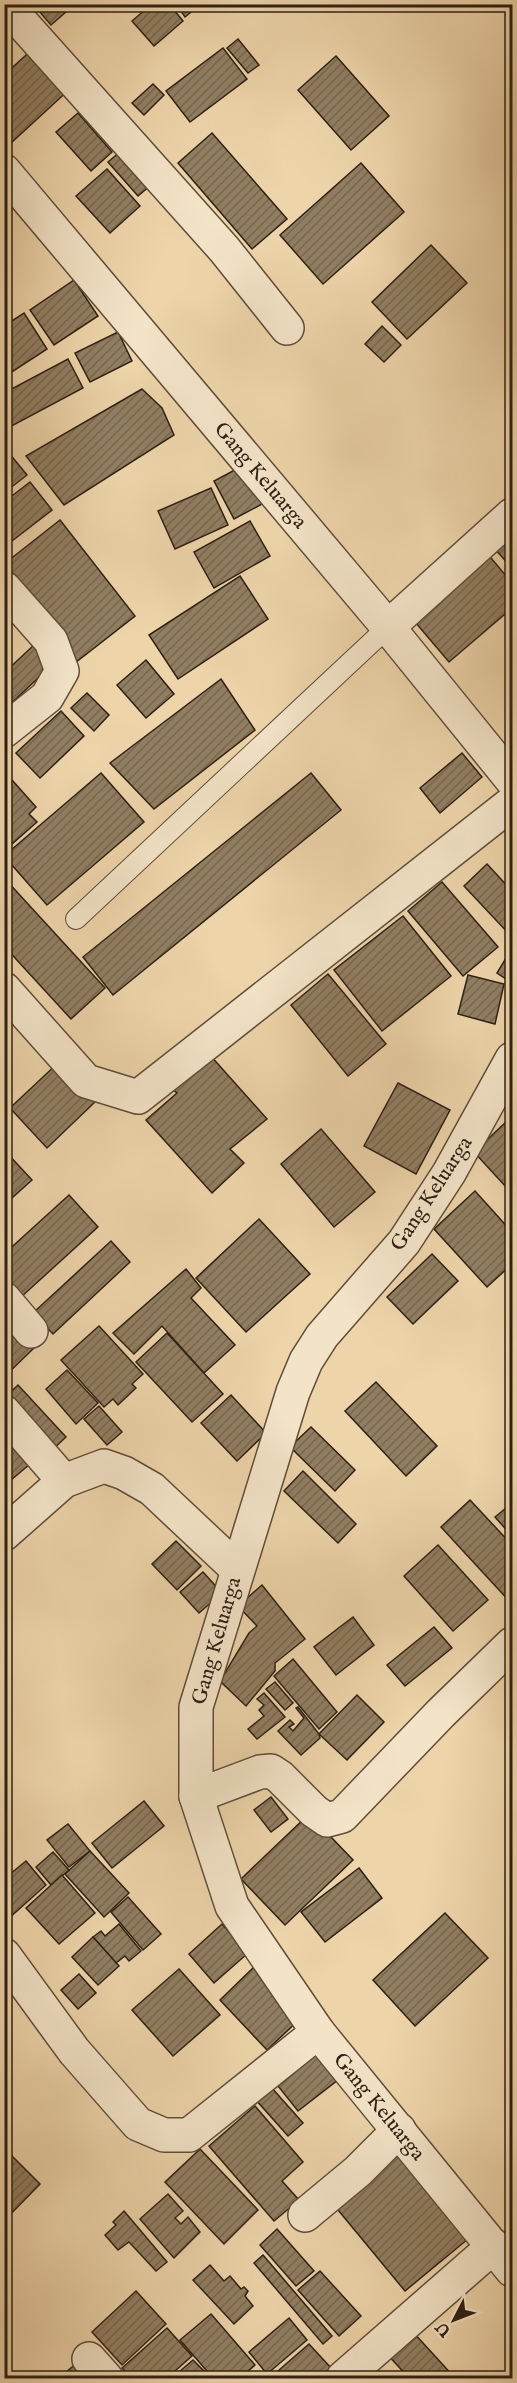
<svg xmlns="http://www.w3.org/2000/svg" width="517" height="2383" font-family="'IM FELL English',serif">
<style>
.building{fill:url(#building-hatch);stroke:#2d2014;stroke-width:1.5}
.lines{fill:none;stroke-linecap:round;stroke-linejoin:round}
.lane-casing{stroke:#5d4d39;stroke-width:22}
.street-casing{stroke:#5d4d39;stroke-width:36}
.lane{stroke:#f3e3c7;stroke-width:20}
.street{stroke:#f3e3c7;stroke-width:33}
.labels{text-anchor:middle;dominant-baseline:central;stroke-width:5;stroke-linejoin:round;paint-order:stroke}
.street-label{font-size:21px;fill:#2d2014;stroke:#f3e3c7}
</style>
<defs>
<pattern id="building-hatch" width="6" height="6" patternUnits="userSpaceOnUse" patternTransform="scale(1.5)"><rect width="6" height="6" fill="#917e61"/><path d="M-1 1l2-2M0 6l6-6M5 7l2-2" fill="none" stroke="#77674f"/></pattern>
</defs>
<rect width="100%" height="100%" fill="#edd4a9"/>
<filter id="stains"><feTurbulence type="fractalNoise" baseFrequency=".00333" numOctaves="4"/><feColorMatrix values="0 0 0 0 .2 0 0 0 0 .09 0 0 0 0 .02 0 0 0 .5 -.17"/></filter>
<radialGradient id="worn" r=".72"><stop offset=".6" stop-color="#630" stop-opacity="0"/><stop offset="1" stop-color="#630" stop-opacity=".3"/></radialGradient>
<!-- building -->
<g class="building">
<polygon points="33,4 75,4 51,25"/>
<polygon points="152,4 169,4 183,21 154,46 132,21"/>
<polygon points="176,4 201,4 185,17"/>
<polygon points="238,39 259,65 248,73 227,48"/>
<polygon points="36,46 73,86 10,144 4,138 4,75"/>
<polygon points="223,48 247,79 190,122 166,91"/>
<polygon points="336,56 389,116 351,150 298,90"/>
<polygon points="153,84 164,95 144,115 132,103"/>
<polygon points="78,113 112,152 91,171 56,132"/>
<polygon points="212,133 287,219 252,249 178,163"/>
<polygon points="127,146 157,180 138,196 108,162"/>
<polygon points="361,163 404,212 323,284 280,235"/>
<polygon points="107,169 140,206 110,233 76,196"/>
<polygon points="431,245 467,283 407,339 372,302"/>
<polygon points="74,280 98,316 54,345 30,310"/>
<polygon points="24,313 47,349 4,377 4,326"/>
<polygon points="382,326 401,345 384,362 365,344"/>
<polygon points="118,332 132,361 90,382 75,353"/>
<polygon points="68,359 83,388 4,430 4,393"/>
<polygon points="142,389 162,408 174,435 64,505 26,456"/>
<polygon points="4,447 27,475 4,493"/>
<polygon points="244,465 264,503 234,519 214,481"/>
<polygon points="30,482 52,510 8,544 4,540 4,502"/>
<polygon points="211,488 228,525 175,549 158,511"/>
<polygon points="60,520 135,616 75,663 4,573 4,564"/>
<polygon points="250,521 270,556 214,588 194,552"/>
<polygon points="512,531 512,568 494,548"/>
<polygon points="486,552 512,583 512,608 449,662 410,616"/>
<polygon points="240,576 268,619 178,679 149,635"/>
<polygon points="34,645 53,664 4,710 4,673"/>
<polygon points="146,660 174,694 146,718 117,685"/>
<polygon points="221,679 255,730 154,809 110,763"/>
<polygon points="87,693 109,715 94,731 71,708"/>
<polygon points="61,711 84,736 40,778 16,753"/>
<polygon points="462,753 482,777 440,813 420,788"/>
<polygon points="4,771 36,807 29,814 37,822 4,851"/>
<polygon points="101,773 144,822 47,905 4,856"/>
<polygon points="311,773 341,810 113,995 83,957"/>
<polygon points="487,864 512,891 512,933 510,935 464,886"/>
<polygon points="6,880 105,988 71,1019 4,946 4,882"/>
<polygon points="442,882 498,947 463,976 408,911"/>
<polygon points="403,916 451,976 382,1031 334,970"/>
<polygon points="512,948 512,983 497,973"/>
<polygon points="328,974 386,1044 348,1076 291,1005"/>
<polygon points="468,975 504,984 495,1024 458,1014"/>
<polygon points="209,1054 267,1119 230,1149 244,1163 212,1193 146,1120 177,1093 171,1088"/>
<polygon points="60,1061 97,1100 47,1148 10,1108"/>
<polygon points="398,1083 450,1110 416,1174 364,1146"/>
<polygon points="508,1120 512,1125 512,1181 506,1187 474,1152"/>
<polygon points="321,1129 375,1192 334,1227 281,1164"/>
<polygon points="6,1152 32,1180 4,1205 4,1153"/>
<polygon points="475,1191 512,1232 512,1264 487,1287 434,1229"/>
<polygon points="69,1195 98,1227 20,1298 4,1281 4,1254"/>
<polygon points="259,1219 310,1274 246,1332 196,1278"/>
<polygon points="111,1241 130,1262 53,1334 33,1313"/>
<polygon points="432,1254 458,1281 413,1324 387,1297"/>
<polygon points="186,1269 201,1288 191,1298 235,1345 204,1373 162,1326 134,1354 113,1333"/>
<polygon points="4,1318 34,1348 4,1377"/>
<polygon points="99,1326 143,1374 132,1384 136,1388 118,1405 113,1399 104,1407 61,1360"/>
<polygon points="167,1333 223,1394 192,1422 136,1362"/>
<polygon points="67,1370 98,1403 76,1424 46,1389"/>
<polygon points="376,1382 437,1446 406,1476 345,1411"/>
<polygon points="18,1385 66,1437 48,1454 4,1398"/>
<polygon points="231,1395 266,1433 237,1461 201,1423"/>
<polygon points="99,1406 122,1432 107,1445 84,1419"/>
<polygon points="311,1427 355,1470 335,1491 290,1447"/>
<polygon points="4,1436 30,1464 4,1486"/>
<polygon points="303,1471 356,1524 338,1543 284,1491"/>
<polygon points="470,1500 512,1545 512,1604 441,1527"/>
<polygon points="506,1508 512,1515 512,1536 495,1517"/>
<polygon points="176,1541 201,1566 177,1590 152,1564"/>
<polygon points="438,1545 488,1600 453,1631 404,1576"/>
<polygon points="203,1572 222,1593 199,1613 180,1592"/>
<polygon points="262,1585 305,1639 275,1663 275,1671 246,1706 220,1681 249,1633 257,1626 238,1606"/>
<polygon points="353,1617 374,1645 336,1675 314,1647"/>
<polygon points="434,1627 452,1648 405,1686 387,1665"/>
<polygon points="293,1659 337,1712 319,1729 274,1676"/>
<polygon points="275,1682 293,1703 285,1710 266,1689"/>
<polygon points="264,1693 285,1717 257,1739 248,1729 264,1716 259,1710 264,1705 257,1699"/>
<polygon points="357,1695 384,1722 347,1760 319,1734"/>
<polygon points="298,1707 319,1734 320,1738 301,1755 278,1731 290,1720 294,1724 289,1727 293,1731 304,1718 296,1708"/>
<polygon points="271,1797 288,1819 271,1832 254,1810"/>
<polygon points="144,1801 164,1826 112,1868 92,1843"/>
<polygon points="309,1814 353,1860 285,1925 241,1879"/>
<polygon points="68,1824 90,1851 69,1867 47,1840"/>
<polygon points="90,1851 129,1893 104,1917 65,1874"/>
<polygon points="53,1852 69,1870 51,1885 36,1867"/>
<polygon points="26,1861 46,1885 7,1920 4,1916 4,1879"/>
<polygon points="359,1868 382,1898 325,1942 301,1912"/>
<polygon points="62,1875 95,1913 59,1944 26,1908"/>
<polygon points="128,1897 161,1934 143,1950 111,1912"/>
<polygon points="445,1913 488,1958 415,2026 373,1980"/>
<polygon points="119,1924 141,1951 129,1961 125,1956 116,1963 93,1937 101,1931 105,1936"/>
<polygon points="222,1924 248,1953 214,1983 189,1954"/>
<polygon points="93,1937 119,1966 98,1985 72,1957"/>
<polygon points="256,1965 303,2016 267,2050 220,2000"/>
<polygon points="179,1969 220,2015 173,2056 132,2010"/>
<polygon points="79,1974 96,1993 78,2009 61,1990"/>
<polygon points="315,2041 343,2076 298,2111 270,2076"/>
<polygon points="263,2078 303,2123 288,2136 248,2091"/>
<polygon points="255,2106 303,2162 282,2181 299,2200 274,2221 209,2146"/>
<polygon points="398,2142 474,2234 405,2291 329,2199"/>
<polygon points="5,2149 40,2184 4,2221 4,2150"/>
<polygon points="200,2149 258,2210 224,2244 165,2182"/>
<polygon points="168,2194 183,2211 175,2218 181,2224 188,2217 200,2232 174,2258 140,2219"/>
<polygon points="124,2211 167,2262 156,2271 129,2242 118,2250 105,2235 116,2225 113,2222"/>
<polygon points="277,2229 314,2271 296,2286 260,2245"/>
<polygon points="263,2255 332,2336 323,2344 254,2263"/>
<polygon points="210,2265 224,2281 230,2276 241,2289 244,2287 248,2291 245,2296 253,2306 234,2324 193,2280"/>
<polygon points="320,2271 361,2316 339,2336 298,2290"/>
<polygon points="136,2291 166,2324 122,2365 92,2332"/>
<polygon points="211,2314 255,2365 240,2378 213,2378 180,2340"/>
<polygon points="289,2318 307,2340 267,2374 249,2352"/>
<polygon points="167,2328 192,2356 167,2378 131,2378 122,2368"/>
<polygon points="412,2331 455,2378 409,2378 387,2354"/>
<polygon points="309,2344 331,2368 319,2378 270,2378"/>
<polygon points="193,2360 204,2371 195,2378 172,2378"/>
<polygon points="78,2362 93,2378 59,2378"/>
</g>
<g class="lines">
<defs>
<polyline id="lane" points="76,919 388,627"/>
<g id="street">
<polyline points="5,4 224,249 287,328"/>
<path id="s1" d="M4,171L388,627L512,780"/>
<polyline points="4,588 51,641 62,671 47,697 4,731"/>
<polyline points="388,627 512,515"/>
<polyline points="4,989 86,1081 138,1097 512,803"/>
<path id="s2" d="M512,1059L449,1173L404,1242L322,1336L306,1361L293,1392L196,1707V1796L232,1906L318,2032L512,2270"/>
<polyline points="4,1299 31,1331"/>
<polyline points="4,1412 64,1481"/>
<polyline points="4,1534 64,1481 104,1466 124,1473 152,1489 237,1569"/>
<polyline points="196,1796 260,1772 271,1771 280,1777 314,1811 327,1820 342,1816 441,1713 512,1644"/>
<polyline points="4,1955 74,2051 138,2124 164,2135 189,2135 318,2032"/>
<polyline points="305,2215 358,2171 399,2130"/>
<polyline points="89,2359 106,2378"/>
<polyline points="343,2378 494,2246"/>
</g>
</defs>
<!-- lane casing -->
<use href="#lane" class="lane-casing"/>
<!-- street casing -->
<use href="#street" class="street-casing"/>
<!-- lane -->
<use href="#lane" class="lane"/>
<!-- street -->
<use href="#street" class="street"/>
</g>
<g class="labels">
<!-- street labels -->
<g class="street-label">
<text stroke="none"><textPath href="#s1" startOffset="398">Gang Keluarga</textPath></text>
<text transform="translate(432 1194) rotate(-57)">Gang Keluarga</text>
<text transform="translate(217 1641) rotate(-74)">Gang Keluarga</text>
<text stroke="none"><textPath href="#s2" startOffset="1184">Gang Keluarga</textPath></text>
</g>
</g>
<!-- margin -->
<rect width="517" height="2383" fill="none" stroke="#edd4a9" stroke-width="24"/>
<rect x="6" y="6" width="505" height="2371" fill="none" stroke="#2d2014" stroke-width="3"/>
<rect x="12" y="12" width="493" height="2359" fill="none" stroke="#2d2014" stroke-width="1.5"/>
<!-- north arrow -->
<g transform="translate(454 2320) rotate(228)" stroke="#f3e3c7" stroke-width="4.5" paint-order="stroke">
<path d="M0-4.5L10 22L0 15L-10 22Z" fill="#2d2014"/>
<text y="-9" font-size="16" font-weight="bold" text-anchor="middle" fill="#2d2014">U</text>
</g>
<rect width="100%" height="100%" filter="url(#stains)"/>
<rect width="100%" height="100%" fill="url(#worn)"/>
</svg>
